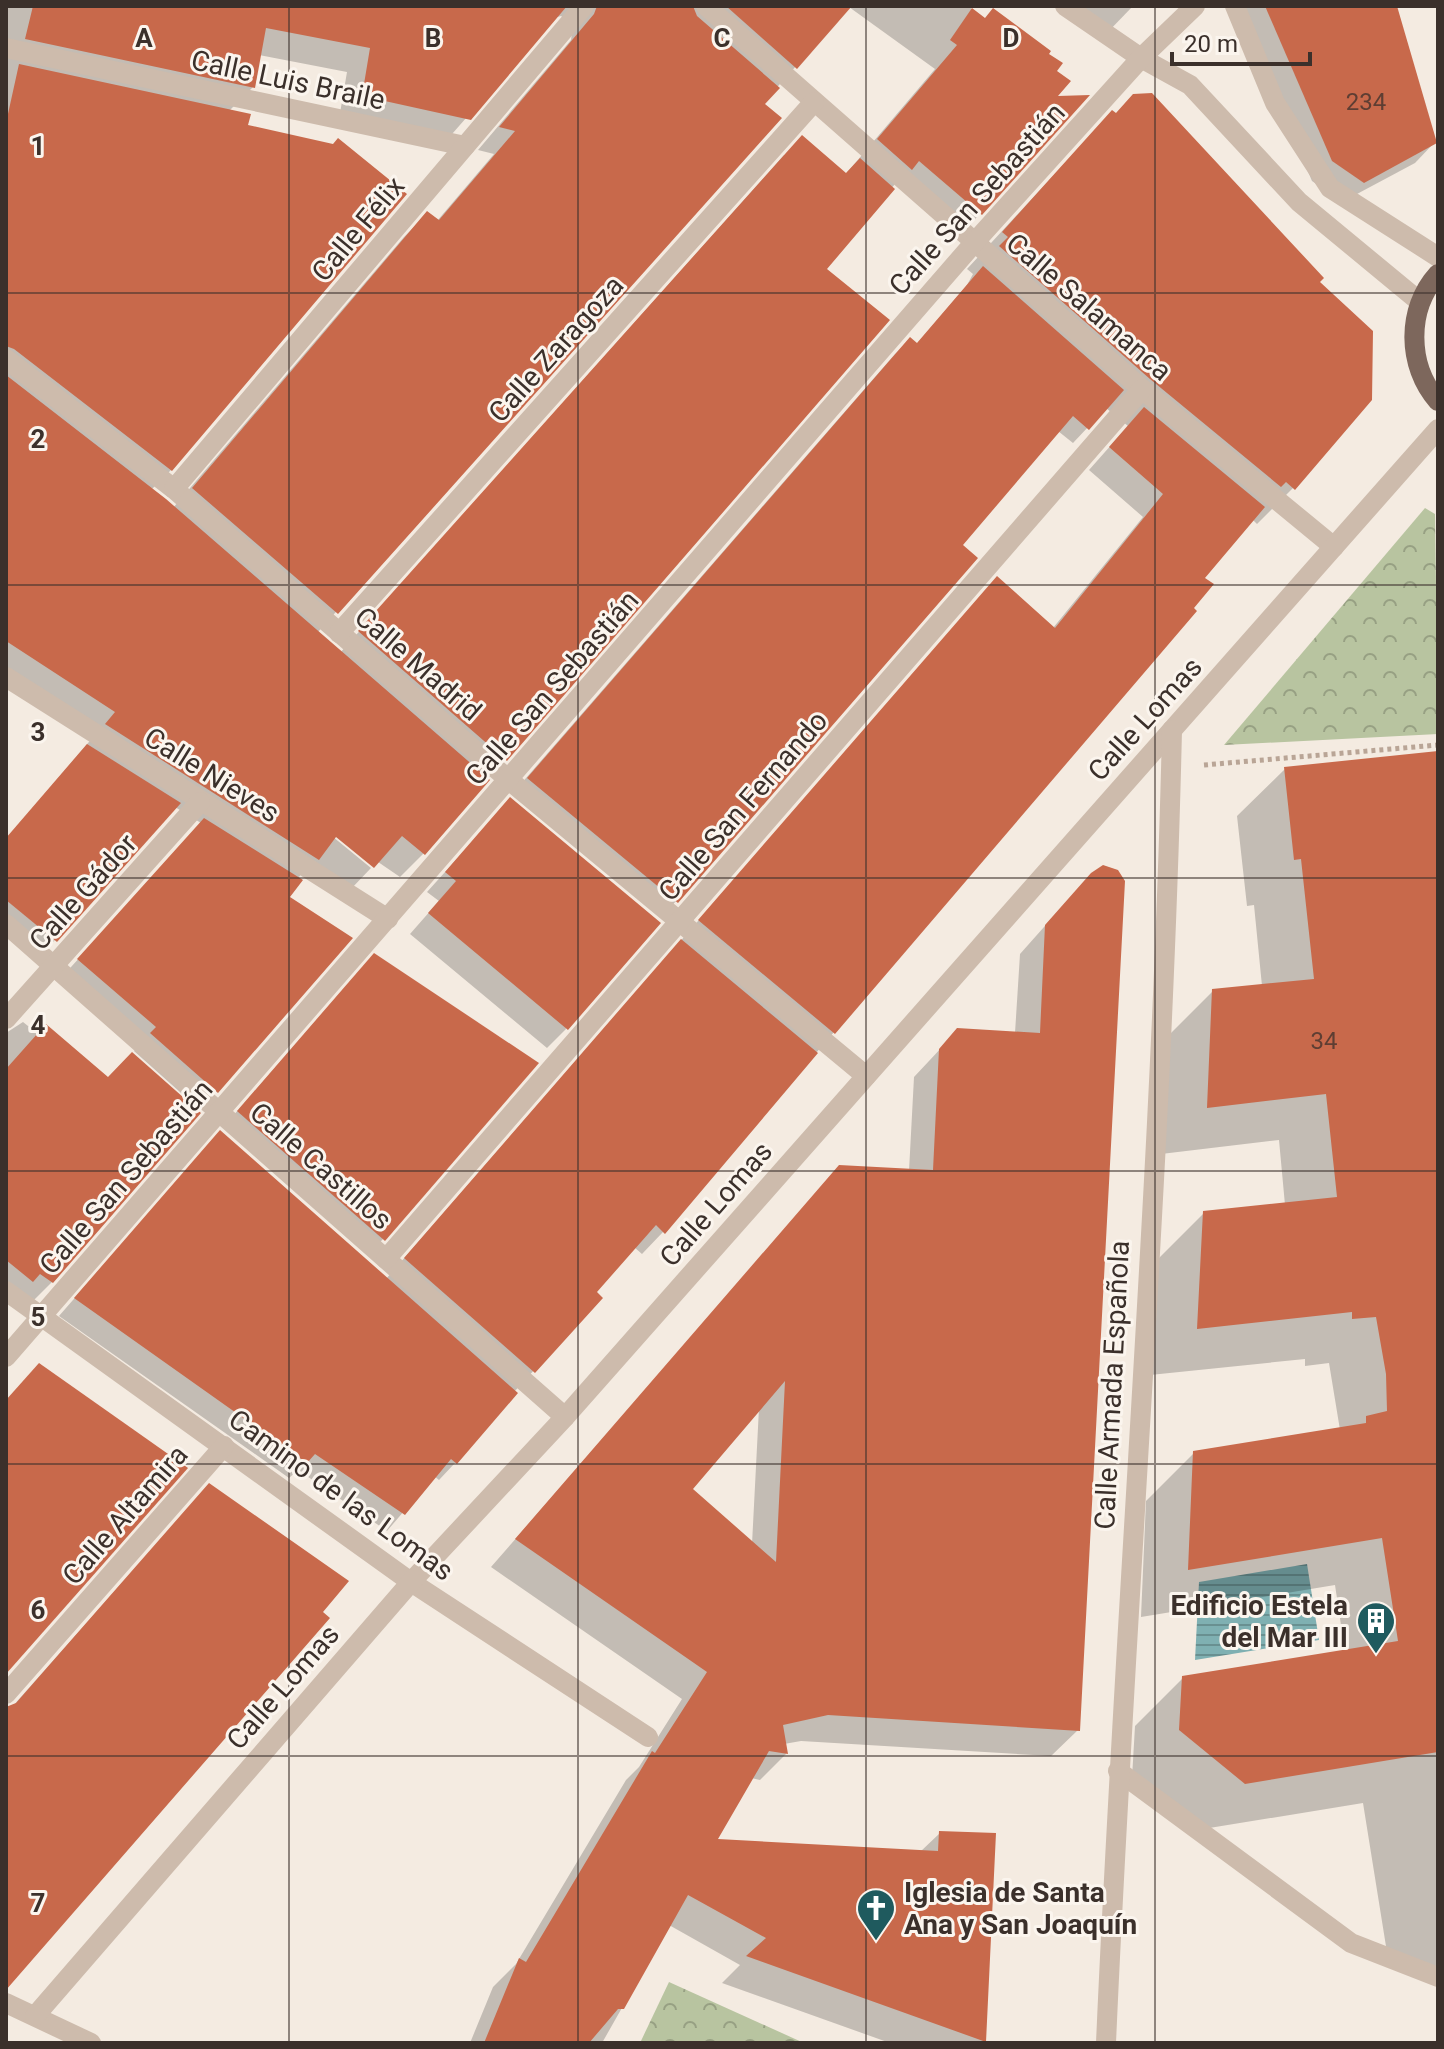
<svg xmlns="http://www.w3.org/2000/svg" width="1444" height="2049" font-family="Roboto,sans-serif">
<style>
.park{fill:url(#park-crowns)}
.water{fill:url(#water-rules)}
.shadow{fill:#0003;fill-rule:evenodd}
.building{fill:#c8694b;fill-rule:evenodd}
.lines{fill:none;stroke-linecap:round;stroke-linejoin:round}
.path{stroke:#b9a596;stroke-width:5;stroke-dasharray:4 4;stroke-linecap:butt}
.minor{stroke:#cdbbac;stroke-width:20}
.major{stroke:#7d675c;stroke-width:20}
.grid{fill:none;stroke:#3b302b;stroke-width:2;stroke-opacity:0.55}
.labels{text-anchor:middle;dominant-baseline:central;stroke-width:6;stroke-linejoin:round;paint-order:stroke}
.number-label{font-size:24px;fill:#5e3e33}
.street-label{font-size:28px;fill:#3b302b;stroke:#fbf5ee}
.poi-label{font-size:28px;font-weight:bold;fill:#3b302b;stroke:#fbf5ee;text-anchor:end}
.grid-label{font-size:26px;text-anchor:middle;font-weight:bold;fill:#3b302b;stroke:#fbf5ee;stroke-width:6;stroke-linejoin:round;paint-order:stroke}
</style>
<defs>
<pattern id="park-crowns" width="20" height="18" patternUnits="userSpaceOnUse" patternTransform="scale(2)"><rect width="20" height="18" fill="#b8c4a0"/><path d="M2 6a3 3 0 1 1 6 0M12 15a3 3 0 1 1 6 0" fill="none" stroke="#97a083"/></pattern>
<pattern id="water-rules" width="6" height="5" patternUnits="userSpaceOnUse" patternTransform="scale(2)"><rect width="6" height="5" fill="#7fb0b2"/><path d="M0 2.5h6" fill="none" stroke="#699091"/></pattern>
</defs>
<rect width="100%" height="100%" fill="#f4ebe1"/>
<!-- park -->
<g class="park">
<polygon points="1425,508 1435,514 1438,734 1224,745"/>
<polygon points="669,1982 804,2043 640,2043"/>
</g>
<!-- water -->
<polygon class="water" points="1307,1564 1319,1640 1195,1660 1199,1582"/>
<!-- shadow -->
<g class="shadow">
<path d="M6,6H968L1054,72L1053,98L981,213L957,237L895,184L824,269L505,759L423,854L400,877L330,829L327,832L371,868L350,890L314,861L297,879L288,897L350,939L199,1109L134,1051L140,1045L62,977L201,823L175,807L36,961L6,937V839L94,736L6,679ZM849,7L935,69L845,175L784,155L340,653L317,633L779,119L762,104ZM561,16L573,25L571,40L478,150L494,154L437,221L427,214L404,237L173,508L151,490L171,470L229,111L253,87L259,55L347,72L339,119L445,142L554,18Z"/>
<polygon points="1062,6 1133,6 1105,35"/>
<polygon points="1237,6 1393,6 1435,142 1415,163 1342,202 1312,181"/>
<polygon points="1112,112 1317,282 1293,488 1257,524 1252,519 834,1032 663,1232 642,1254 634,1247 594,1293 600,1298 514,1392 455,1463 439,1480 434,1476 387,1531 298,1470 289,1478 59,1316 204,1150 386,1279 997,578 1053,628 1143,517 1089,470 1128,426 1106,408 1073,443 1058,431 960,545 975,558 662,917 513,793 895,354 910,340 916,345 967,285 973,274 967,269"/>
<polygon points="1438,753 1438,1976 1389,1965 1363,1803 1197,1830 1132,1778 1135,1726 1183,1678 1345,1652 1335,1585 1141,1617 1146,1501 1194,1453 1340,1430 1329,1363 1305,1366 1305,1359 1150,1375 1156,1261 1204,1213 1285,1205 1279,1140 1161,1154 1165,1039 1213,991 1262,986 1254,905 1247,906 1237,816 1285,769"/>
<polygon points="510,800 566,1029 547,1048 410,934 439,901 427,892"/>
<path d="M1068,900L1078,1730L1051,1756L801,1741L784,1744L786,1754L760,1780L751,1778L715,1841L920,1852L940,1833L984,2041L890,2043L722,1983L740,1965L669,1925L602,2043H470L493,1987L516,1964L626,1780L639,1767L682,1699L491,1567L840,1167L909,1171L914,1077L958,1030L1015,1033L1020,954ZM759,1408L752,1544L690,1489Z"/>
<polygon points="361,969 383,1239 370,1253 225,1125"/>
<polygon points="23,1022 38,1034 52,1282 32,1302 6,1296 6,1033"/>
<polygon points="209,1485 327,1618 6,1989 6,1708 12,1707"/>
</g>
<!-- building -->
<g class="building">
<polygon points="33,6 567,6 471,120 362,96 370,48 266,28 255,88 25,39"/>
<polygon points="597,6 693,6 697,16 780,88 765,104 782,118 338,614 192,488 427,211 439,220 515,131 499,127 594,14"/>
<polygon points="726,6 852,6 797,69"/>
<polygon points="1265,6 1397,6 1437,143 1364,183 1332,161"/>
<polygon points="972,8 985,18 993,8 1051,51 1049,54 1063,63 1057,71 1071,81 1058,96 1090,95 982,215 919,161 912,170 877,139 957,45 950,40"/>
<polygon points="19,64 251,114 248,125 333,144 338,138 407,194 172,471 14,349 6,346 6,123"/>
<polygon points="1152,93 1324,278 1320,282 1373,331 1372,400 1295,490 1286,482 1281,487 1150,379 999,246 1008,237 1002,232 1112,110 1116,113 1133,94"/>
<polygon points="802,135 846,173 860,158 895,189 827,269 890,320 507,761 358,631"/>
<polygon points="983,266 1124,390 1089,430 1073,416 963,545 978,558 678,903 527,778 910,337 917,343"/>
<polygon points="6,375 166,499 490,780 425,855 402,836 374,868 336,837 319,860 105,724 115,712 6,641"/>
<polygon points="1144,407 1265,507 1205,578 1214,584 1194,608 1197,611 835,1034 698,920 997,576 1055,628 1163,494 1109,447"/>
<polygon points="87,744 181,803 57,942 6,900 6,838"/>
<polygon points="1438,751 1438,1752 1245,1784 1179,1730 1182,1676 1398,1641 1382,1538 1188,1570 1193,1451 1366,1423 1366,1416 1387,1411 1386,1374 1376,1317 1352,1319 1352,1312 1197,1329 1203,1211 1337,1197 1326,1094 1207,1108 1212,989 1314,979 1301,859 1294,860 1284,767"/>
<polygon points="510,797 661,923 568,1030 428,913 456,881 445,872"/>
<polygon points="204,818 303,880 290,897 353,938 218,1093 150,1033 156,1027 77,959"/>
<path d="M1103,865L1118,870L1125,881L1080,1731L828,1715L783,1725L788,1754L769,1751L718,1839L938,1851L939,1831L996,1833L986,2042L746,1956L766,1938L688,1895L624,2009H618L589,2043H484L519,1958L526,1962L652,1751L655,1753L707,1672L515,1539L839,1165L933,1170L939,1049L957,1028L1040,1033L1045,925L1091,873ZM785,1381L776,1562L693,1489Z"/>
<polygon points="681,939 818,1053 665,1234 656,1225 597,1292 603,1298 535,1373 404,1258"/>
<polygon points="374,953 539,1063 385,1241 237,1111"/>
<polygon points="46,1024 108,1077 132,1052 201,1113 53,1283 40,1274 33,1282 6,1260 6,1069"/>
<polygon points="220,1130 518,1393 457,1464 451,1459 405,1515 315,1454 307,1463 74,1298"/>
<polygon points="39,1363 188,1468 6,1674 6,1400"/>
<polygon points="209,1483 349,1581 323,1612 330,1618 6,1990 6,1707 16,1703"/>
</g>
<g class="lines">
<!-- path -->
<polyline class="path" points="1204,765 1438,745"/>
<!-- minor -->
<g class="minor">
<polyline points="706,6 1142,389 1334,547"/>
<polyline points="1065,6 1141,58 1190,85 1299,202 1420,302"/>
<polyline points="1235,6 1275,103 1330,188 1438,257"/>
<polyline points="6,48 465,146"/>
<polyline points="6,359 174,489 509,780 866,1076"/>
<polyline points="174,489 584,6"/>
<polyline points="339,633 814,102"/>
<polyline points="6,677 388,919"/>
<polyline points="6,924 565,1417"/>
<polyline points="6,1019 200,802"/>
<polyline points="386,1259 1142,389"/>
<polyline points="6,1291 411,1582 648,1737"/>
<polyline points="6,1357 973,244 1141,58 1195,6"/>
<polyline points="6,1694 224,1446"/>
<polyline points="1118,1771 1351,1943 1438,1977"/>
<polyline points="6,2003 91,2043"/>
<polyline points="35,2016 411,1582 565,1417 1438,429"/>
<path d="M1106,2043C1125,1605 1162,1168 1172,730"/>
</g>
<!-- major -->
<path class="major" d="M1438,274C1406,309 1407,366 1438,401"/>
</g>
<!-- grid -->
<path class="grid" d="M289,6V2043M578,6V2043M866,6V2043M1155,6V2043M6,293H1438M6,585H1438M6,878H1438M6,1171H1438M6,1464H1438M6,1756H1438"/>
<!-- icons -->
<defs>
<symbol id="building-pin" viewBox="-11 -11 22 30"><path d="M0 17L-7.5 6A9.5 9.5 0 1 1 7.5 6Z" fill="#1f5a5e" stroke="#fbf5ee"/><path d="M-4-6H4V6H1V3H-1V6H-4ZM-2.5-4.3h1.7v1.8h-1.7ZM.8-4.3h1.7v1.8H.8ZM-2.5-1h1.7V.8h-1.7ZM.8-1h1.7V.8H.8Z" fill="#fff"/></symbol>
<symbol id="church-pin" viewBox="-11 -11 22 30"><path d="M0 17L-7.5 6A9.5 9.5 0 1 1 7.5 6Z" fill="#1f5a5e" stroke="#fbf5ee"/><path d="M-1.2-6h2.4v3.5h3.3v2.4h-3.3V6h-2.4V-.1h-3.3v-2.4h3.3Z" fill="#fff"/></symbol>
</defs>
<g fill-rule="evenodd">
<use href="#building-pin" x="1354" y="1599" width="44" height="60"/>
<use href="#church-pin" x="854" y="1886" width="44" height="60"/>
</g>
<g class="labels">
<!-- number labels -->
<g class="number-label">
<text x="1366" y="102">234</text>
<text x="1324" y="1041">34</text>
</g>
<!-- street labels -->
<g class="street-label">
<text transform="translate(288 80) rotate(12)">Calle Luis Braile</text>
<text transform="translate(977 199) rotate(-48)">Calle San Sebastián</text>
<text transform="translate(358 229) rotate(-50)">Calle Félix</text>
<text transform="translate(1089 307) rotate(41)">Calle Salamanca</text>
<text transform="translate(556 349) rotate(-48)">Calle Zaragoza</text>
<text transform="translate(418 664) rotate(41)">Calle Madrid</text>
<text transform="translate(552 688) rotate(-49)">Calle San Sebastián</text>
<text transform="translate(1145 719) rotate(-48)">Calle Lomas</text>
<text transform="translate(212 775) rotate(32)">Calle Nieves</text>
<text transform="translate(743 806) rotate(-49)">Calle San Fernando</text>
<text transform="translate(83 892) rotate(-48)">Calle Gádor</text>
<text transform="translate(321 1166) rotate(41)">Calle Castillos</text>
<text transform="translate(126 1177) rotate(-49)">Calle San Sebastián</text>
<text transform="translate(716 1204) rotate(-49)">Calle Lomas</text>
<text transform="translate(1112 1385) rotate(-87)">Calle Armada Española</text>
<text transform="translate(341 1495) rotate(36)">Camino de las Lomas</text>
<text transform="translate(125 1515) rotate(-49)">Calle Altamira</text>
<text transform="translate(283 1687) rotate(-49)">Calle Lomas</text>
</g>
<!-- poi labels -->
<g class="poi-label">
<text x="1348" y="1605">Edificio Estela<tspan x="1348" dy="32">del Mar III</tspan></text>
<text x="904" y="1892" text-anchor="start">Iglesia de Santa<tspan x="904" dy="32">Ana y San Joaquín</tspan></text>
</g>
</g>
<g class="grid-label">
<text x="144" y="47">A</text>
<text x="433" y="47">B</text>
<text x="722" y="47">C</text>
<text x="1011" y="47">D</text>
<text x="38" y="155">1</text>
<text x="38" y="448">2</text>
<text x="38" y="741">3</text>
<text x="38" y="1034">4</text>
<text x="38" y="1326">5</text>
<text x="38" y="1619">6</text>
<text x="38" y="1912">7</text>
</g>
<!-- border -->
<rect width="1444" height="2049" fill="none" stroke="#3b302b" stroke-width="16"/>
<!-- scale -->
<path d="M1172 52v12h138v-12" fill="none" stroke="#3b302b" stroke-width="4"/>
<text x="1184" y="52" font-size="24" fill="#3b302b" stroke="#fbf5ee" stroke-width="6" paint-order="stroke">20 m</text>
</svg>
